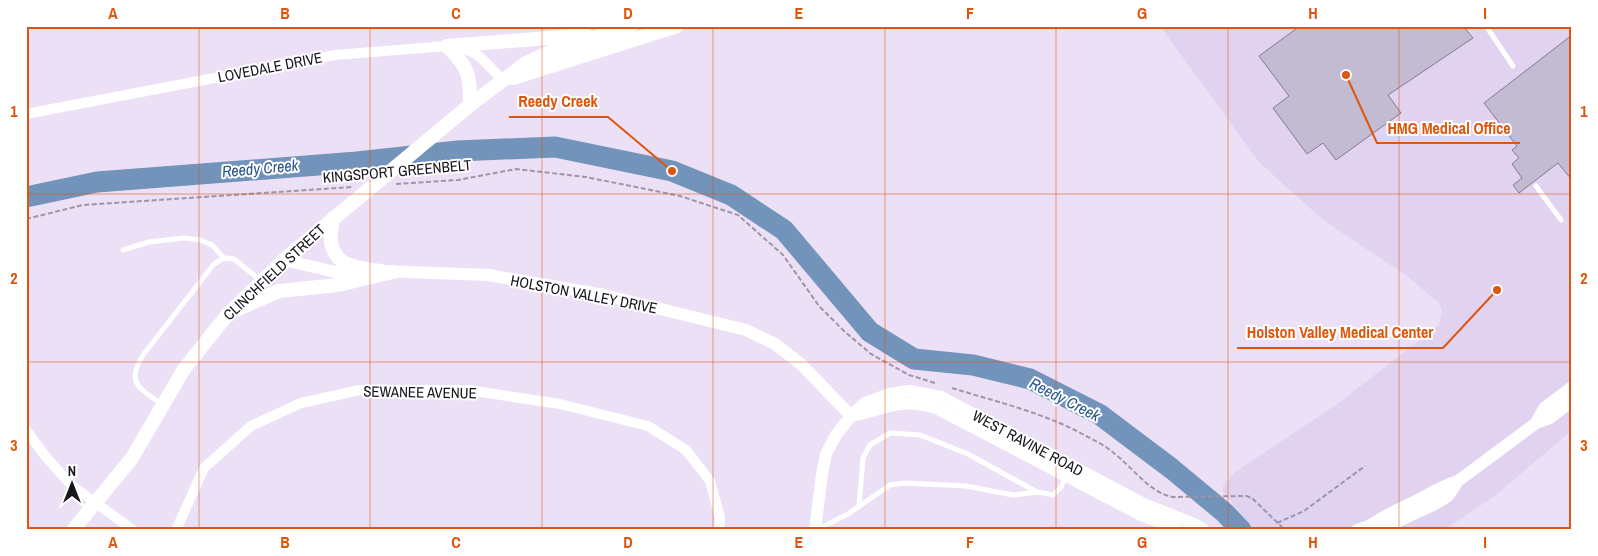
<svg xmlns="http://www.w3.org/2000/svg" width="1598" height="556" font-family="'Archivo Narrow',sans-serif">
<style>
.built{fill:#e1d2ef}
.lines{fill:none;stroke-linecap:round;stroke-linejoin:round}
.river{stroke:#7293ba;stroke-width:21}
.building{fill:#c3bbd2;stroke:#817a90}
.path{stroke:#9e95a7;stroke-width:2;stroke-dasharray:5 2.5;stroke-linecap:butt}
.service{stroke:#fff;stroke-width:5}
.minor{stroke:#fff;stroke-width:10}
.tertiary{stroke:#fff;stroke-width:12}
.secondary{stroke:#fff;stroke-width:14}
.grid{fill:none;stroke:#de560d;stroke-width:1;stroke-opacity:0.55}
.labels{text-anchor:middle;dominant-baseline:central;stroke-width:4;stroke-linejoin:round;paint-order:stroke}
.street-label{font-size:15px;fill:#18141c;stroke:#fff}
.water-label{font-size:16px;font-style:italic;fill:#28578a;stroke:#fff}
.leader{fill:none;stroke:#de560d;stroke-width:2}
.callout-dot{fill:#de560d;stroke:#fff;stroke-width:2}
.callout-label{font-size:16px;text-anchor:middle;font-weight:bold;fill:#de560d;stroke:#fff;stroke-width:4;stroke-linejoin:round;paint-order:stroke}
.neatline{fill:none;stroke:#de560d;stroke-width:2}
.grid-label{font-size:16px;text-anchor:middle;font-weight:bold;fill:#de560d}
</style>
<rect width="100%" height="100%" fill="#ece0f7"/>
<!-- built -->
<polygon class="built" points="1160,26 1572,26 1572,430 1496,495 1444,530 1255,530 1223,492 1223,486 1235,472 1336,405 1439,325 1442,311 1439,303 1407,276 1323,220 1259,162"/>
<g class="lines">
<!-- river -->
<polyline class="river" points="26,197 97,182 357,162 458,151 555,147 672,171 731,195 784,230 870,332 914,359 973,365 1030,379 1099,414 1172,469 1225,513 1241,530"/>
</g>
<!-- building -->
<g class="building">
<polygon points="1300,26 1463,26 1473,38 1388,95 1401,113 1336,160 1323,143 1307,154 1273,108 1289,96 1259,56"/>
<polygon points="1572,35 1572,180 1558,163 1519,193 1513,185 1522,178 1512,164 1519,158 1512,150 1517,146 1484,103"/>
</g>
<g class="lines">
<!-- path -->
<g class="path">
<polyline points="396,184 458,180 516,169 586,177 680,196 738,215 783,255 819,306 844,331 871,354 909,375 935,383"/>
<polyline points="26,219 83,205 352,187"/>
<path d="M952,388C997,402 1045,413 1086,436C1096,441 1107,447 1115,454C1133,468 1150,493 1173,497L1247,496L1253,499L1285,530"/>
<polyline points="1277,523 1304,511 1365,466"/>
</g>
<!-- service -->
<g class="service">
<polyline points="1486,26 1513,66"/>
<polyline points="1536,186 1561,220"/>
<polyline points="123,250 149,242 184,238 200,240 212,245 224,258 234,259 260,280"/>
<path d="M163,405C140,388 125,384 143,355L214,264L224,258"/>
<polyline points="859,506 863,458 870,445 890,433 920,435 968,454 1037,492"/>
<polyline points="816,530 848,514 890,485 904,483 966,486 1013,495 1038,492 1053,495 1061,487 1066,476"/>
</g>
<!-- minor -->
<g class="minor">
<path d="M26,114L335,55L447,46C478,49 483,59 503,81"/>
<polyline points="26,430 46,457 71,485 133,530"/>
<polyline points="176,530 204,468 251,426 301,403 360,390 468,390 560,404 648,426 686,450 710,481 720,518 719,530"/>
</g>
<!-- tertiary -->
<g class="tertiary">
<polyline points="284,260 344,274 381,271 488,275 604,295 746,330 775,344 802,365 851,416"/>
<path d="M851,416C886,409 898,397 936,408L1141,515L1178,530"/>
<polyline points="1536,423 1544,408 1572,387"/>
<path d="M1371,525C1385,515 1399,509 1414,502C1429,494 1441,486 1458,481"/>
<polyline points="815,530 822,474 826,454 836,435 851,416 865,403 889,394 910,391 941,397 1144,504 1194,524 1204,530"/>
<polyline points="1357,530 1369,526 1392,524 1433,505 1448,496 1458,481 1536,423 1550,418 1572,401"/>
</g>
<!-- secondary -->
<g class="secondary">
<polyline points="447,46 586,35"/>
<path d="M447,46C469,68 470,74 470,105"/>
<polyline points="513,78 677,26"/>
<path d="M333,218C332,225 330,234 331,242C335,268 360,268 381,271"/>
<polyline points="238,309 279,291 338,285 393,272"/>
<polyline points="73,530 132,458 184,369 228,314 284,260 470,105 526,63 545,54 631,26"/>
</g>
</g>
<!-- grid -->
<path class="grid" d="M199,26V530M370,26V530M542,26V530M713,26V530M885,26V530M1056,26V530M1228,26V530M1399,26V530M26,194H1572M26,362H1572"/>
<g class="labels">
<!-- street labels -->
<g class="street-label">
<text transform="translate(270 67) rotate(-11)">LOVEDALE DRIVE</text>
<text transform="translate(397 171) rotate(-5)">KINGSPORT GREENBELT</text>
<text transform="translate(274 272) rotate(-43)">CLINCHFIELD STREET</text>
<text transform="translate(584 294) rotate(11)">HOLSTON VALLEY DRIVE</text>
<text transform="translate(420 392) rotate(1)">SEWANEE AVENUE</text>
<text transform="translate(1028 443) rotate(28)">WEST RAVINE ROAD</text>
</g>
<!-- water labels -->
<g class="water-label">
<text transform="translate(260 168) rotate(-5)">Reedy Creek</text>
<text transform="translate(1065 399) rotate(27)">Reedy Creek</text>
</g>
</g>
<!-- callouts -->
<path class="leader" d="M672 171L608 117H509M1346 75L1377 143H1520M1497 290L1443 348H1237"/>
<g class="callout-dot">
<circle cx="672" cy="171" r="5"/>
<circle cx="1346" cy="75" r="5"/>
<circle cx="1497" cy="290" r="5"/>
</g>
<g class="callout-label">
<text x="558" y="107">Reedy Creek</text>
<text x="1449" y="134">HMG Medical Office</text>
<text x="1340" y="338">Holston Valley Medical Center</text>
</g>
<!-- border -->
<rect width="1598" height="556" fill="none" stroke="#ffffff" stroke-width="55"/>
<!-- north arrow -->
<g transform="translate(72 484)" stroke="#ffffff" stroke-width="4" paint-order="stroke">
<path d="M0-4L9 19L0 12L-9 19Z" fill="#18141c"/>
<text y="-8" font-size="14" font-weight="bold" text-anchor="middle" fill="#18141c">N</text>
</g>
<rect x="28" y="28" width="1542" height="500" class="neatline"/>
<g class="grid-label">
<text x="113" y="19">A</text>
<text x="285" y="19">B</text>
<text x="456" y="19">C</text>
<text x="628" y="19">D</text>
<text x="799" y="19">E</text>
<text x="970" y="19">F</text>
<text x="1142" y="19">G</text>
<text x="1313" y="19">H</text>
<text x="1485" y="19">I</text>
<text x="14" y="117">1</text>
<text x="1584" y="117">1</text>
<text x="14" y="284">2</text>
<text x="1584" y="284">2</text>
<text x="14" y="451">3</text>
<text x="1584" y="451">3</text>
<text x="113" y="548">A</text>
<text x="285" y="548">B</text>
<text x="456" y="548">C</text>
<text x="628" y="548">D</text>
<text x="799" y="548">E</text>
<text x="970" y="548">F</text>
<text x="1142" y="548">G</text>
<text x="1313" y="548">H</text>
<text x="1485" y="548">I</text>
</g>
</svg>
